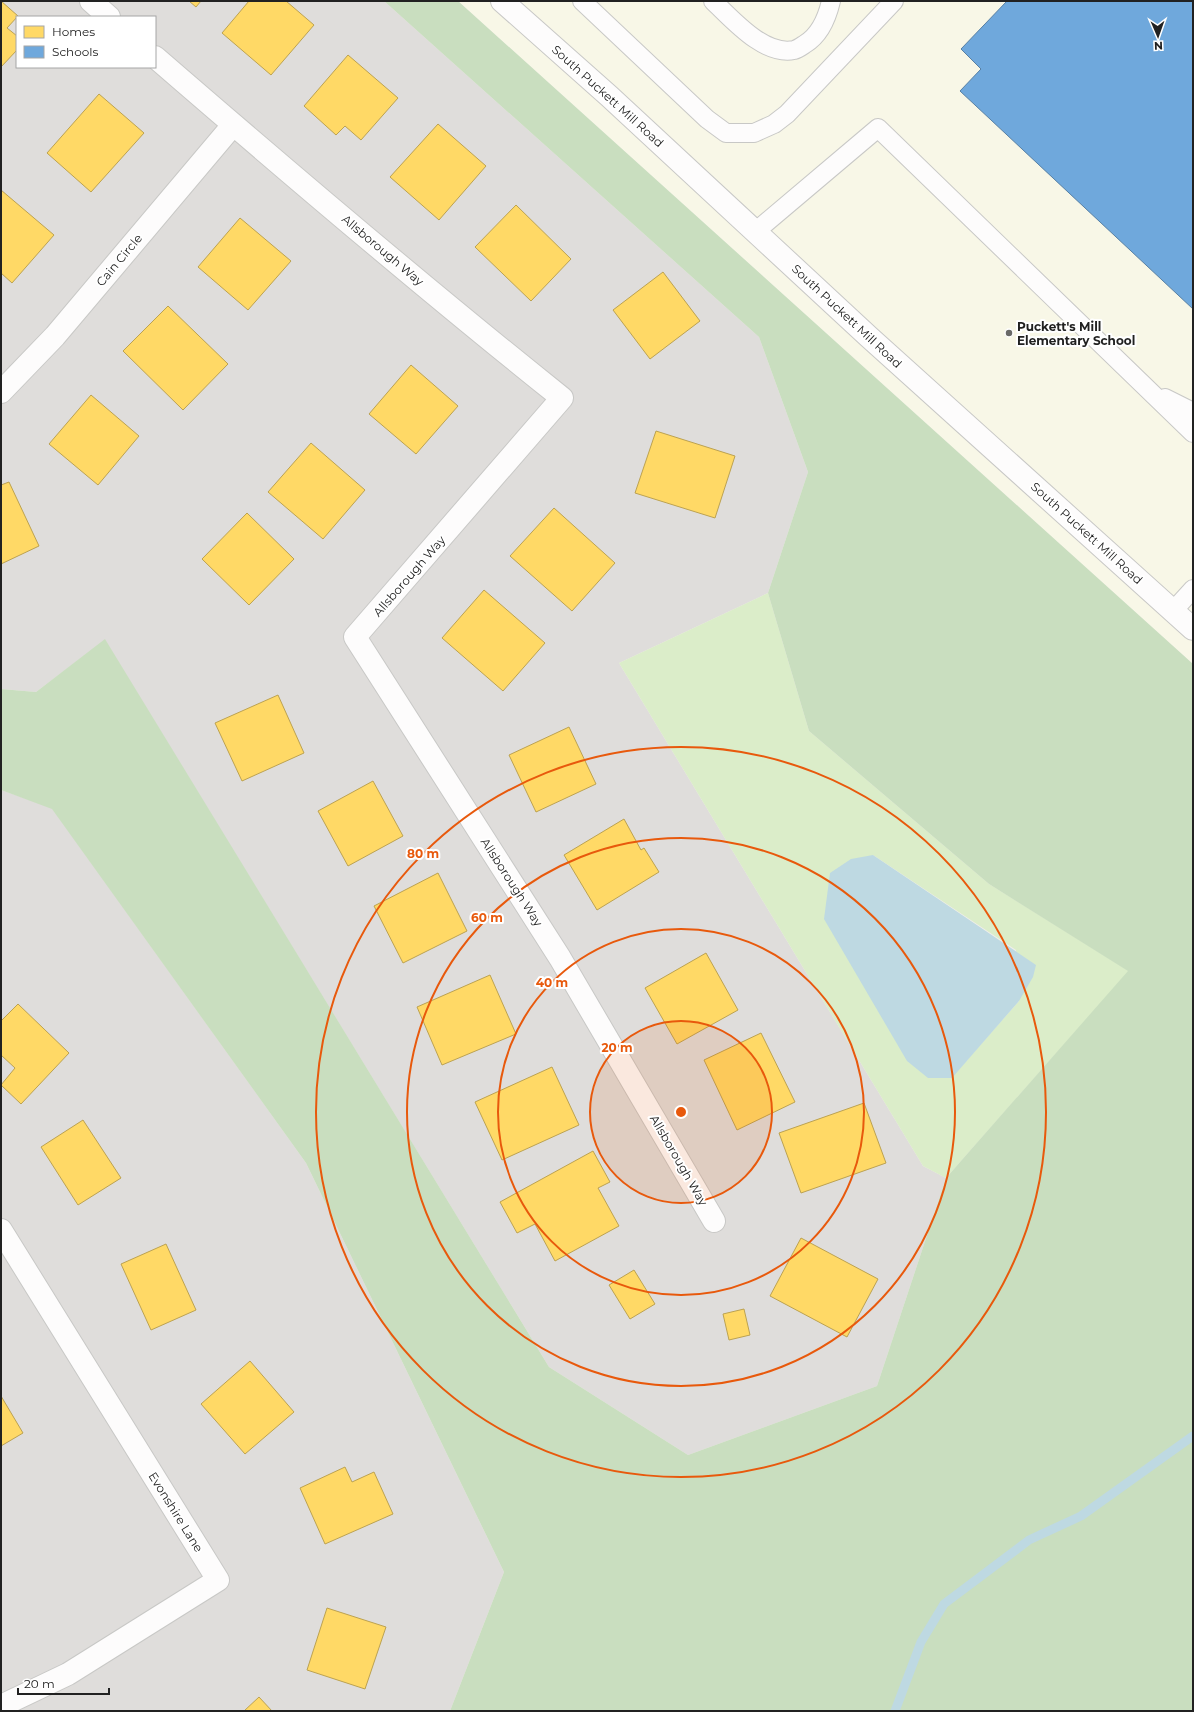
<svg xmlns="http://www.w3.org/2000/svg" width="1194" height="1712" font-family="Montserrat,sans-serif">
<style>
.residential{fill:#dfdddb;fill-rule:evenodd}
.education{fill:#f8f7e7}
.grass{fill:#dbedc9;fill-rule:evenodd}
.forest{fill:#c9debf}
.water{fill:#bed9e2}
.homes{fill:#ffd966;stroke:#bca251}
.schools{fill:#6fa8dc;stroke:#5880a4}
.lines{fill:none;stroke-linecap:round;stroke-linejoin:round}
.stream{stroke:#bed9e2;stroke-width:9}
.service-casing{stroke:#c8c8c6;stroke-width:20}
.minor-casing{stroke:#c8c8c6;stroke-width:24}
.service{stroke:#fdfcfc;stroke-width:18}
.minor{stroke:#fdfcfc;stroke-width:22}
.ring{fill:none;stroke:#e8590c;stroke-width:2}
.poi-dot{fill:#696967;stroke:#fff;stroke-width:1.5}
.labels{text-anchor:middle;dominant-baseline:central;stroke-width:4;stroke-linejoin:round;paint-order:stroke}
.street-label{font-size:12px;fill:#212121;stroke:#fff}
.poi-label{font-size:12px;font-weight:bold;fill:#212121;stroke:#fff;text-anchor:start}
.centre{fill:#e8590c;stroke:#fff;stroke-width:2}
.ring-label{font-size:12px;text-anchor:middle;font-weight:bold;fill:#e8590c;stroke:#fff;stroke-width:4;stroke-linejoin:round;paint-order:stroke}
</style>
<rect width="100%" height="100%" fill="#f0eeea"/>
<!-- residential -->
<g class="residential">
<path d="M1,1H384L759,337L808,472L768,593L619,663L923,1166L946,1178L877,1386L688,1455L549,1367L105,640L36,692L1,689ZM17,17H155V67H17Z"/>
<polygon points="1,790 52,808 306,1163 504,1572 450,1711 1,1711"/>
</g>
<!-- education -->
<polygon class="education" points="458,1 1193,1 1193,664"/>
<!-- grass -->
<path class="grass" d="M768,593L809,731L989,884L1129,971L946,1178L923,1166L619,663ZM873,855L1016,950L1019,1001L952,1077L928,1078Z"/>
<!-- forest -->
<polygon class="forest" points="384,1 458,1 1193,664 1193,1711 450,1711 504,1572 306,1163 52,809 1,790 1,689 36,692 105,639 549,1367 688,1455 877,1386 946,1178 1128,971 989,884 809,731 768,593 808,472 759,337"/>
<!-- water -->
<polygon class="water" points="873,855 1036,965 1033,977 1019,1001 952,1078 928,1078 907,1061 824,919 830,873 851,859"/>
<!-- homes -->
<g class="homes">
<polygon points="1,1 18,16 7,28 17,36 17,50 1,67"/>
<polygon points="189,1 201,1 196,7"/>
<polygon points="249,1 286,1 314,25 271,75 222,33"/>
<polygon points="348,55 398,98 361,140 345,126 336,135 304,106"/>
<polygon points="99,94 144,133 91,192 47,153"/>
<polygon points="438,124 486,166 439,220 390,177"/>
<polygon points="1,190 54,235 12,283 1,273"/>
<polygon points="516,205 571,259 531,301 475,247"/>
<polygon points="240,218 291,261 248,310 198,267"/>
<polygon points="663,272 700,321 650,359 613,310"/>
<polygon points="168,306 228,364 183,410 123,351"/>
<polygon points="411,365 458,406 416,454 369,414"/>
<polygon points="91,395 139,436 98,485 49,444"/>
<polygon points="656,431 735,456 715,518 635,493"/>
<polygon points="311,443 365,490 323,539 268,492"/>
<polygon points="9,482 39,546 1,564 1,485"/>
<polygon points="554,508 615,563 572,611 510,556"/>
<polygon points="247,513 294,559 249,605 202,559"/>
<polygon points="484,590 545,643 503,691 442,638"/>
<polygon points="278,695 304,753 242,781 215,723"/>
<polygon points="569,727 596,784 536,812 509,755"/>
<polygon points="373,781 403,836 348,866 318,811"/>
<polygon points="624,819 641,850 644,848 659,872 597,910 564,855"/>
<polygon points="438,873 467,931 403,963 374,906"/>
<polygon points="706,953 738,1010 677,1044 645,988"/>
<polygon points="490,975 516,1034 442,1065 417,1007"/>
<polygon points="18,1004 69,1053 21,1104 1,1085 15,1068 1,1055 1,1021"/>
<polygon points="761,1033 795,1102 737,1130 704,1060"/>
<polygon points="552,1067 579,1125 502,1160 475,1102"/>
<polygon points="864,1103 886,1163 801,1193 779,1133"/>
<polygon points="83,1120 121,1178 78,1205 41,1147"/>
<polygon points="593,1151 610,1182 598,1188 619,1226 555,1261 535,1224 517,1233 500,1202"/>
<polygon points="801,1238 878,1279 847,1337 770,1296"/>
<polygon points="166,1244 196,1310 151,1330 121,1264"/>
<polygon points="634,1270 655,1304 630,1319 609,1285"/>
<polygon points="744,1309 750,1335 729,1340 723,1314"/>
<polygon points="250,1361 294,1412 245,1454 201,1404"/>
<polygon points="1,1396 23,1433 1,1446"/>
<polygon points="345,1467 352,1482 374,1472 393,1514 325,1544 300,1488"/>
<polygon points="327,1608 386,1627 365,1689 307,1670"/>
<polygon points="259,1697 272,1711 244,1711"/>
</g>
<!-- schools -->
<polygon class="schools" points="1007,1 1193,1 1193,309 960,91 981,69 961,49"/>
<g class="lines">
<!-- stream -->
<polyline class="stream" points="895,1711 921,1642 944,1604 1029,1540 1081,1516 1193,1436"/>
<defs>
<g id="service">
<polyline points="582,1 707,119 726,133 754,133 774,124 787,114 894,1"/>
<path d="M713,1C733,20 764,56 794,50C798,49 802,46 805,44C820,35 827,18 831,1"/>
<polyline points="755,232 878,128 1193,433"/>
<polyline points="1165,398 1193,412"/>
<polyline points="1173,611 1193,589"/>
</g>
<g id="minor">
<polyline points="91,1 109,17"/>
<polyline points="502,1 609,96 869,337 1193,629"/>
<path d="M155,57C289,173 424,288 562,398L355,637L560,958L714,1221"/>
<polyline points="1,392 55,336 233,125"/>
<polyline points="1,1230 218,1580 68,1674 1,1706"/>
</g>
</defs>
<!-- service casing -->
<use href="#service" class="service-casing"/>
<!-- minor casing -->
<use href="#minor" class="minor-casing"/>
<!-- service -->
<use href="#service" class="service"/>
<!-- minor -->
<use href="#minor" class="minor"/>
</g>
<!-- distance rings -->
<circle cx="681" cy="1112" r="91" fill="#e8590c" fill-opacity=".12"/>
<g class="ring">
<circle cx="681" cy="1112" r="91"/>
<circle cx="681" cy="1112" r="183"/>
<circle cx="681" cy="1112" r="274"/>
<circle cx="681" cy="1112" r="365"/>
</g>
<!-- markers -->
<circle class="poi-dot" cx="1009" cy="333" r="4"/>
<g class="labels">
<!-- street labels -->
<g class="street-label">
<text transform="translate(608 96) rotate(42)">South Puckett Mill Road</text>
<text transform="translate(383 250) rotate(40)">Allsborough Way</text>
<text transform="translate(119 260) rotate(-50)">Cain Circle</text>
<text transform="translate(847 316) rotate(43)">South Puckett Mill Road</text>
<text transform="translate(1087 533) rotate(42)">South Puckett Mill Road</text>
<text transform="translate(409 576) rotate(-49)">Allsborough Way</text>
<text transform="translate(512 882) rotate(57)">Allsborough Way</text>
<text transform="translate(679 1160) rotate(60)">Allsborough Way</text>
<text transform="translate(176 1512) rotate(58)">Evonshire Lane</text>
</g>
<!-- poi labels -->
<g class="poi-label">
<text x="1017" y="326">Puckett's Mill<tspan x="1017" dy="14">Elementary School</tspan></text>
</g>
</g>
<circle cx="681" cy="1112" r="6" class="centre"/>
<g class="ring-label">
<text x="423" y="858">80 m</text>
<text x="487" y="922">60 m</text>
<text x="552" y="987">40 m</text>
<text x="617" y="1052">20 m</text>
</g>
<!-- border -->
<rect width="1194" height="1712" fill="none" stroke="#212121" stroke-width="4"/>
<!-- legend -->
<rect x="16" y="16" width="140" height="52" fill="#ffffff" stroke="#a6a6a6"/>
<rect x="24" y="26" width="20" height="12" fill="#ffd966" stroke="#a6a6a6"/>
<text x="52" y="36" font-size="12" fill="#212121">Homes</text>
<rect x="24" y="46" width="20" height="12" fill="#6fa8dc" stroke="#a6a6a6"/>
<text x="52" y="56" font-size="12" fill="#212121">Schools</text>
<!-- north arrow -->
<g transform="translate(1158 36) rotate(178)" stroke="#ffffff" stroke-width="3" paint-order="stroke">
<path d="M0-3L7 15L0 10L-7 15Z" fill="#212121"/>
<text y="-6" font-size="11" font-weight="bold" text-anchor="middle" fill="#212121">N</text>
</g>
<!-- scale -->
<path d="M18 1688v6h91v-6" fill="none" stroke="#212121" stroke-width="2"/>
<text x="24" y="1688" font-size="12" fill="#212121" stroke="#ffffff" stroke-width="3" paint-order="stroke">20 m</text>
</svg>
